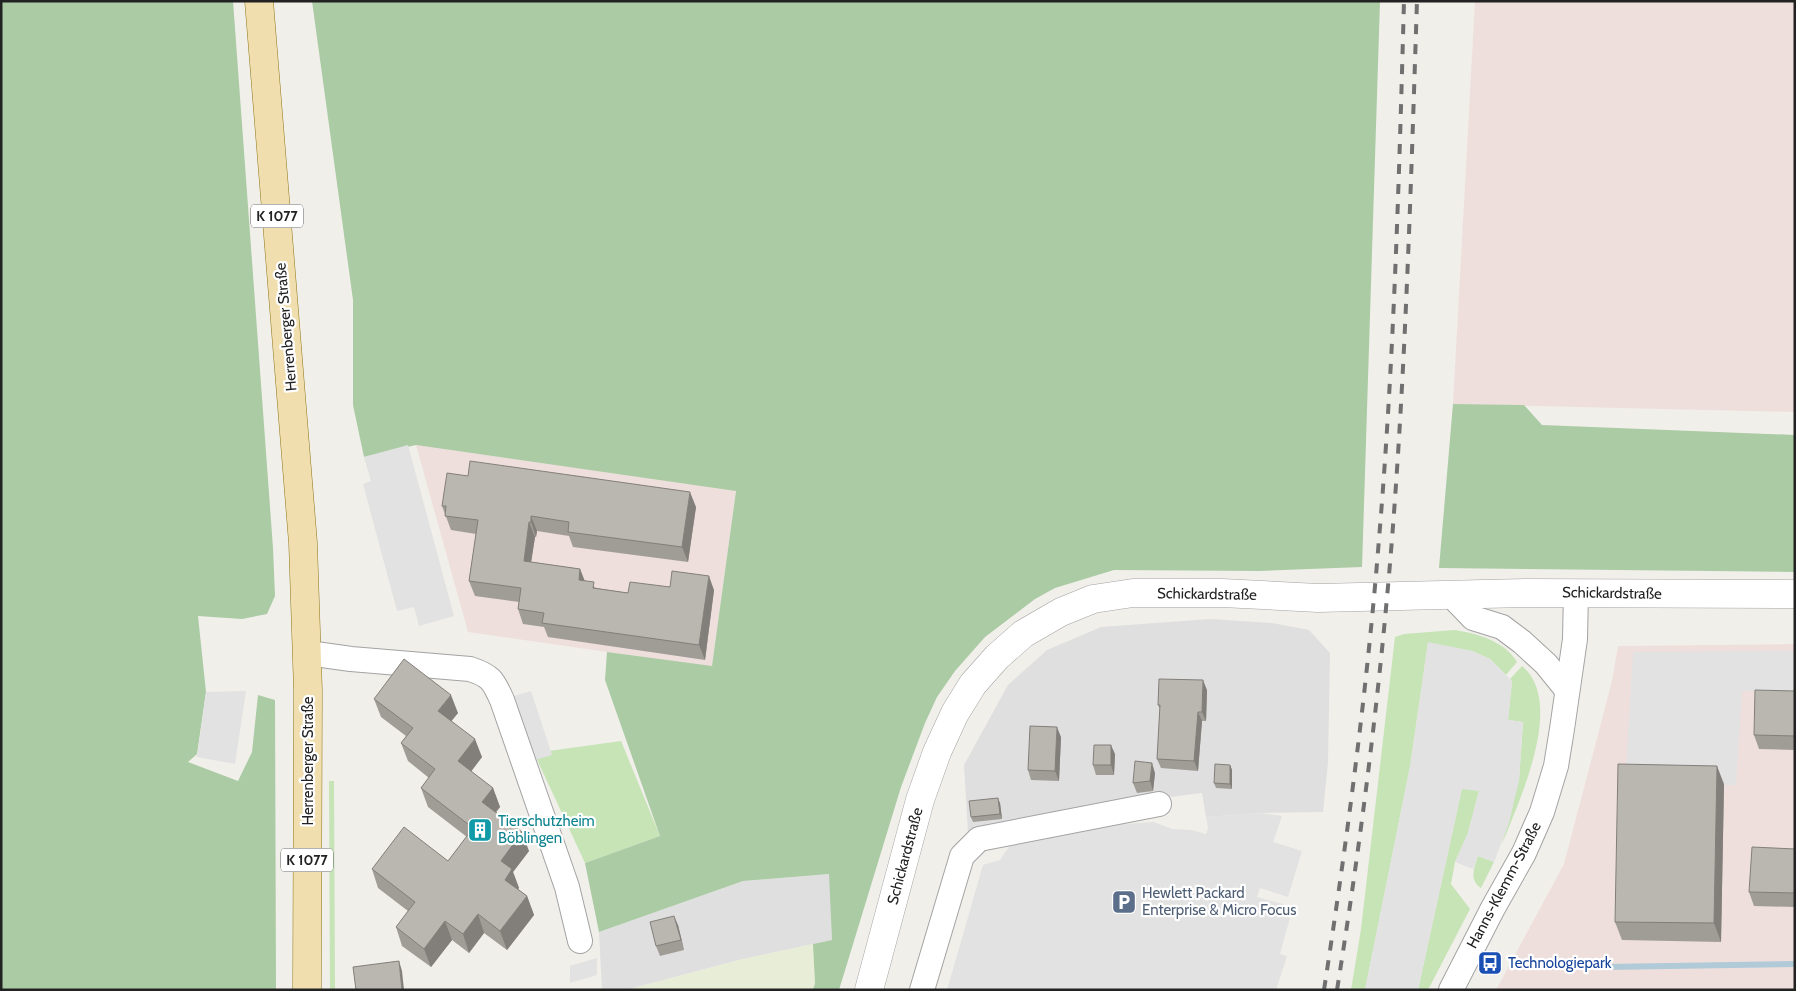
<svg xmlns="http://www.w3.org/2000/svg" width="1796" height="991" font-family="Cabin,sans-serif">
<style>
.residential{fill:#e0dfdf}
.commercial{fill:#efdfdc}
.farmland{fill:#e8edd8}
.grass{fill:#c7e4b7}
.forest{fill:#aacba4}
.parking{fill:#e2e2e2}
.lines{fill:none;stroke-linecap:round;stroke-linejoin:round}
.stream{stroke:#b0cad8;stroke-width:6}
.minor-casing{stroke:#a3a3a3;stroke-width:26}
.tertiary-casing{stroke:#a3a3a3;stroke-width:29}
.primary-casing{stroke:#8c7514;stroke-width:29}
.minor{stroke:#fff;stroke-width:24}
.tertiary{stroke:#fff;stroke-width:28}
.primary{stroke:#f1deaf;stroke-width:28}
.rail{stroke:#707070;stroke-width:4;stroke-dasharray:10 10;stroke-linecap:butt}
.wall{fill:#a09d97}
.shaded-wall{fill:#827f7b}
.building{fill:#bab6b0;stroke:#827f7b}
.labels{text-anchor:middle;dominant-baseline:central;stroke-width:4.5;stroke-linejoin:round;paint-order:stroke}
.shield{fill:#fff;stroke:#646464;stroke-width:1}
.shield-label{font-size:14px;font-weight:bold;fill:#222}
.street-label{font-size:15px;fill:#222;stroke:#fff}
.culture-label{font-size:15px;fill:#0d838f;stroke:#fff;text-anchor:start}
.service-label{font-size:15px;fill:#4e5e75;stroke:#fff;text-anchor:start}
.transit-label{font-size:15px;fill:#164399;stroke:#fff;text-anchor:start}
</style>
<rect width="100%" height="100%" fill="#f1efea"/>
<!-- residential -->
<g class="residential">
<polygon points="1210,619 1272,623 1309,630 1330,653 1328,763 1323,812 1260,813 1206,817 1202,793 1121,803 968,833 964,765 1008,685 1047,650 1101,627"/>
<polygon points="830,874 832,940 739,960 626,990 602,990 599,932 743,881"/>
</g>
<!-- commercial -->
<g class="commercial">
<polygon points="1475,1 1795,1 1795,412 1453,404"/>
<polygon points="416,445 736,490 712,667 468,632"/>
<polygon points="1795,644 1795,990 1496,990 1564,864 1612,681 1618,646"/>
</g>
<!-- farmland -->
<polygon class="farmland" points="813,944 815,983 813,990 626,990 739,960"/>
<!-- grass -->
<g class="grass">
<path d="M1454,630C1476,633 1505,641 1517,662L1506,675L1490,659L1472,651L1428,643L1410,767L1365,990H1351L1361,929L1395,637L1404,634Z"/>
<path d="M1522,666C1566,702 1519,801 1502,844L1519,780L1523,722L1508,720L1512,681L1510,679Z"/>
<polygon points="621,741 660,836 585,863 534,753"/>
<polygon points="329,781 334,781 335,990 330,990"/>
<polygon points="1462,788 1479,791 1468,833 1455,862 1451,884 1470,909 1428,990 1418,990"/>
<path d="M1478,856L1494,862L1481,888C1469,880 1474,868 1478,856Z"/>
</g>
<!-- forest -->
<g class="forest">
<polygon points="1,1 233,1 273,548 275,596 267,614 242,619 198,616 206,692 197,754 188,762 238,781 252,752 258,695 275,700 276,990 1,990"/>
<polygon points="312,1 1380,1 1362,567 1260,571 1114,570 1055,588 1035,599 985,637 955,671 937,697 925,723 901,787 839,990 813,990 815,983 813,944 832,940 829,874 743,881 599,932 585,863 660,836 605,680 607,652 712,666 736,491 416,445 364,457 353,405 353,300"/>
<polygon points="1453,404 1524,405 1542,425 1795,435 1795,572 1439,568"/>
</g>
<!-- parking -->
<g class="parking">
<polygon points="408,445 454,616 419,626 414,607 397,611 363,484 371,481 364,457"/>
<polygon points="1428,642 1472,651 1490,659 1512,681 1508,720 1523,722 1519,780 1509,823 1494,862 1478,856 1473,869 1455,862 1468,833 1479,791 1462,789 1418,990 1365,990 1410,767"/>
<polygon points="1795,651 1795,692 1742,691 1736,785 1625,783 1633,652"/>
<polygon points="246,691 235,764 197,757 206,692"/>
<polygon points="531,691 552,755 535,760 514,696"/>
<polygon points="1260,813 1282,816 1273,842 1302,851 1288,897 1260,888 1257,897 1293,907 1280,954 1287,956 1276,990 947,990 983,865 1000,860 1011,844 1094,826 1154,822 1172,829 1191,830 1206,834 1208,828 1206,817"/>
<polygon points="597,958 597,975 570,983 570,966"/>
</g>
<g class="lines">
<!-- stream -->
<polyline class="stream" points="1605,967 1795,964"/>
<defs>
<g id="minor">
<polyline points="1450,594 1473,618 1502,627 1522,642 1546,664 1567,690"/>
<path d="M308,653L351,659L470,669C491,676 493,680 502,700L567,887L580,941"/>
<polyline points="922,990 962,856 979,839 1159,804"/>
<polyline points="1451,990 1493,908 1524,853 1542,812 1556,766 1562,729 1575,639 1576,592"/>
</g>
<polyline id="tertiary" points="869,990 920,800 937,752 955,713 973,684 997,657 1023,634 1061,612 1093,599 1133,593 1222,593 1318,598 1525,593 1795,594"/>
<polyline id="primary" points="259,1 303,543 308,691 307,990"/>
</defs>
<!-- minor casing -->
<use href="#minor" class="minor-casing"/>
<!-- tertiary casing -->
<use href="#tertiary" class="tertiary-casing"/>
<!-- primary casing -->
<use href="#primary" class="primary-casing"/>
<!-- minor -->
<use href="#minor" class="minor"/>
<!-- tertiary -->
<use href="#tertiary" class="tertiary"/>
<!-- primary -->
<use href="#primary" class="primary"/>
<!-- rail -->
<g class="rail">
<path d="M1324,990C1347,840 1367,690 1379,539C1394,360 1399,181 1404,1"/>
<path d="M1337,990C1361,840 1380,690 1392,539C1406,360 1411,181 1417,1"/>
</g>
</g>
<!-- wall -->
<g class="wall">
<polygon points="442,506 696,507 688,562 573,547 569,536 537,531 536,537 535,537 531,562 580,569 584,580 596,588 628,593 670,587 714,590 705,660 548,637 544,627 523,624 518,609 519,602 475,596 469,581 476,534 451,530"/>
<polygon points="1207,690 1206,721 1202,721 1198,771 1161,768 1157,759 1160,709 1158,705"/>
<polygon points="1795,691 1795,750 1759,749 1754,735"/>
<polygon points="374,699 458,713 451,721 482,757 471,772 493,788 500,807 496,812 529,851 513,872 519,888 518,889 527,896 534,915 507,950 484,933 469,953 452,940 431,967 402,946 396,927 408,911 378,888 372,869 448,861 467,837 428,807 421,788 429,778 408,761 401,743 406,736 381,717"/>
<polygon points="1061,737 1059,781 1031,780 1028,770"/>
<polygon points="1115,754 1114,775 1096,775 1093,765"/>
<polygon points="1230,765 1232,770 1232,789 1216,788 1214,783"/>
<polygon points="1155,773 1153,791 1137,793 1133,783"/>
<polygon points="1724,784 1721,942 1622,940 1615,922"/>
<polygon points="1000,803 1002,819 973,822 971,817"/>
<polygon points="1795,849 1795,907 1754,906 1749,892"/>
<polygon points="678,925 684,950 660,956 656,946"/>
</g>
<!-- shaded-wall -->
<g class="shaded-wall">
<polygon points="690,492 696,507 688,562 682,547"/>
<polygon points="531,516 537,531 536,537 531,522"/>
<polygon points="529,522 535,537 529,576 524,561"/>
<polygon points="580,569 586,584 579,580"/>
<polygon points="709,576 714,590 705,660 699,645"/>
<polygon points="1203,680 1207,690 1206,721 1202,712"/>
<polygon points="451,695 458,713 445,729 438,711"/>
<polygon points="1198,712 1202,721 1198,771 1194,761"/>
<polygon points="1057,727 1061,737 1059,781 1055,771"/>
<polygon points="475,739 482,757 464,780 458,761"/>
<polygon points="1111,745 1115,754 1114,775 1111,765"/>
<polygon points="1152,763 1155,773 1153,791 1150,781"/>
<polygon points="1230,765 1232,770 1232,789 1230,784"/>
<polygon points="1717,766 1724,784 1721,942 1714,923"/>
<polygon points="493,788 500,807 489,821 482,802"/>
<polygon points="998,798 1000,803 1002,819 1000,814"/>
<polygon points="522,832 529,851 513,872 519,888 511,898 505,880 501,861"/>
<polygon points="527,896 534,915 507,950 500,931"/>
<polygon points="478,914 484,933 469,953 463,934"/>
<polygon points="674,916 678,925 684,950 681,940"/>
<polygon points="445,921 452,940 431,967 424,949"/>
<polygon points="399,961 402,971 404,990 402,990"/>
</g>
<!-- building -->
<g class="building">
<polygon points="470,461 690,492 682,547 568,532 569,522 531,516 531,522 529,522 524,561 580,569 579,580 594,582 593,588 628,593 630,582 670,587 672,571 709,576 699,645 542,623 544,613 518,609 521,588 469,581 478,520 445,516 446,506 442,506 447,473 468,476"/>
<polygon points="404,659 451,695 438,711 475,739 458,761 493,788 482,802 522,832 501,861 512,869 505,880 527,896 500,931 478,914 463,934 445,921 424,949 396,927 415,902 372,869 404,827 448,861 473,828 421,788 435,769 401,743 413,728 374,699"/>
<polygon points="1159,679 1203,680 1202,712 1198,712 1194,761 1157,759 1160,705 1158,705"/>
<polygon points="1755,690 1795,691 1795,736 1754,735"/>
<polygon points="1030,726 1057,727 1055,771 1028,770"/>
<polygon points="1094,745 1111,745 1111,765 1093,765"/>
<polygon points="1135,761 1152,763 1150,781 1133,783"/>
<polygon points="1215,764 1230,765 1230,784 1214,783"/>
<polygon points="1618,764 1717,766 1714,923 1615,922"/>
<polygon points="998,798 1000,814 971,817 969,801"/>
<polygon points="1752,847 1795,849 1795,893 1749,892"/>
<polygon points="674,916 681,940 656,946 650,922"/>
<polygon points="399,961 402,990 356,990 353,967"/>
</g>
<!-- icons -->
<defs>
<symbol id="building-square" viewBox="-11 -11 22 22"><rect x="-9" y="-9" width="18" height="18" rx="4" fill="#0f9aa8" stroke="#fff"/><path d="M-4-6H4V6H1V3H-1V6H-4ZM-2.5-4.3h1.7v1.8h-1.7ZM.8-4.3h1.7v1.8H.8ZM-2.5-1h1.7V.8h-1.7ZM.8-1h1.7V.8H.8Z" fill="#fff"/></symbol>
<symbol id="parking-square" viewBox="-11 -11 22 22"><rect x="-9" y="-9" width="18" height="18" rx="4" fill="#5c6f8a" stroke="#fff"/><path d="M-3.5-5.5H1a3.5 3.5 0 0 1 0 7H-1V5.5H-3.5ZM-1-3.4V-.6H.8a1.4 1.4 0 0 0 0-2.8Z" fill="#fff"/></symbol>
<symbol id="bus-square" viewBox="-11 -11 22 22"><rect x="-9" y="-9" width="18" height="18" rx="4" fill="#1a4fb4" stroke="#fff"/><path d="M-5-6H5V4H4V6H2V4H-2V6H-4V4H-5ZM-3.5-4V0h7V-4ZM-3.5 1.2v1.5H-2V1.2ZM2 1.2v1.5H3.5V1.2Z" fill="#fff"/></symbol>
</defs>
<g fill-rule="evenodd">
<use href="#building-square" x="466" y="816" width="28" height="28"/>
<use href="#parking-square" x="1110" y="888" width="28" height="28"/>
<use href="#bus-square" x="1476" y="949" width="28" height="28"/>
</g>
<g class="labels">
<!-- shield labels -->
<g class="shield">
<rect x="251" y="204.5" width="52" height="23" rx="4"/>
<rect x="281" y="848.5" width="52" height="23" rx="4"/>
</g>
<g class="shield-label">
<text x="277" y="216">K 1077</text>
<text x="307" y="860">K 1077</text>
</g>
<!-- street labels -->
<g class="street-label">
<text transform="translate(286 327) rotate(-95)">Herrenberger Straße</text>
<text transform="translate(1612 593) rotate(1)">Schickardstraße</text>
<text transform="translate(1207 594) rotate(1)">Schickardstraße</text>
<text transform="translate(308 761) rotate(-90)">Herrenberger Straße</text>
<text transform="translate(905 856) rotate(-75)">Schickardstraße</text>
<text transform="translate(1504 885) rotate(-62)">Hanns-Klemm-Straße</text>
</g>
<!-- culture labels -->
<g class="culture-label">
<text x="498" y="821">Tierschutzheim<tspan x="498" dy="17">Böblingen</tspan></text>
</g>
<!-- service labels -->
<g class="service-label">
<text x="1142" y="893">Hewlett Packard<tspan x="1142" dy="17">Enterprise &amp; Micro Focus</tspan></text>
</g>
<!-- transit labels -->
<g class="transit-label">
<text x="1508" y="963">Technologiepark</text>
</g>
</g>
<!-- border -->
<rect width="1796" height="991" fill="none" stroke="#222222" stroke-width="5"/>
</svg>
